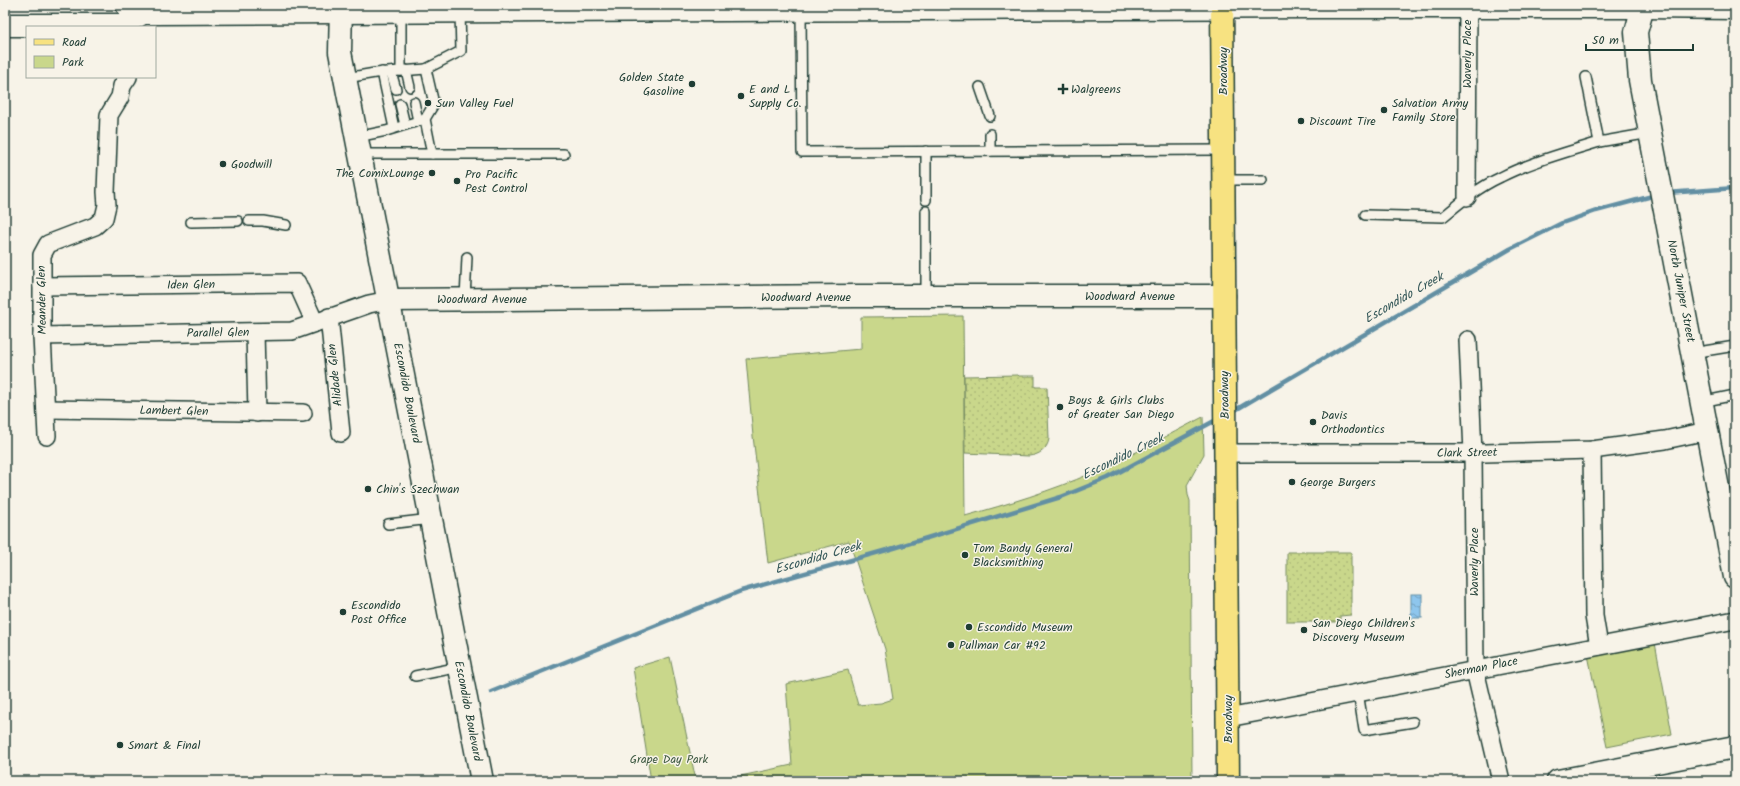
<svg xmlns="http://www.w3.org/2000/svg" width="1740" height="786" font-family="Kalam,sans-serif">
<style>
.grass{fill:url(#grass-dots);stroke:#748a60}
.green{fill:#c9d78b;stroke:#748a60}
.water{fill:url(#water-waves);stroke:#628fa3}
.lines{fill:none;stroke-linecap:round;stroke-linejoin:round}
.stream{stroke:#628fa3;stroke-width:4.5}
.lane-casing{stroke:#1f3d34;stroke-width:12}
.street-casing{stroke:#1f3d34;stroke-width:20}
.secondary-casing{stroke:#1f3d34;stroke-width:25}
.primary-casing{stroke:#1f3d34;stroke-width:25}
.lane{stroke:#f7f3e8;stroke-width:9}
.street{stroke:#f7f3e8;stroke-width:17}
.secondary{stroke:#f7f3e8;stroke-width:22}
.primary{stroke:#f7e281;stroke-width:22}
.poi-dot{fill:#1f3d34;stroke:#f7f3e8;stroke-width:1.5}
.labels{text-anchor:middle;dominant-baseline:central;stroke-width:3;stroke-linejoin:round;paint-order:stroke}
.street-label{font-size:12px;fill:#1f3d34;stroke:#f7f3e8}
.poi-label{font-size:12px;fill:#1f3d34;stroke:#f7f3e8;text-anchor:start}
.park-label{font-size:12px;fill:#415c45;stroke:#f7f3e8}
.water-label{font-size:13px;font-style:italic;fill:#355859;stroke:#f7f3e8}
</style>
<defs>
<pattern id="grass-dots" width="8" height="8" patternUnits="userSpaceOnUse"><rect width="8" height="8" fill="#c9d78b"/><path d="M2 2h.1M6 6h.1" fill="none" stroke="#acb979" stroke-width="1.8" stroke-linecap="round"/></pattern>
<pattern id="water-waves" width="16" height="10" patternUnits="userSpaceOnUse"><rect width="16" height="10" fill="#8ec6ed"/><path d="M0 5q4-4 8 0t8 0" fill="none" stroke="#73a2c1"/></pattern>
</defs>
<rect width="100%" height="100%" fill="#f7f3e8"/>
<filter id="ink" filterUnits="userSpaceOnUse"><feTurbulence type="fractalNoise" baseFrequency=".025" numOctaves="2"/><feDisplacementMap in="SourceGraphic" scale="8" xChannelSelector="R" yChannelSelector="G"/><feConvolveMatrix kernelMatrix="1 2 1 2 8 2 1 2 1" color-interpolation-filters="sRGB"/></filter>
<g filter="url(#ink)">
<!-- grass -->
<g class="grass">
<path d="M1018,375L1019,376H1035V387H1047L1049,439C1047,450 1039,455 1029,456L965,453L964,376Z"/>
<polygon points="1287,552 1351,552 1351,615 1340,616 1340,622 1287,622"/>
</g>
<!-- green -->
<g class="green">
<path d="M963,316L965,516C1008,504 1051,491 1092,473C1130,457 1166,436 1203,417L1204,454L1187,485L1188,495L1190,501L1192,781H717L792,765L786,684L848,670L858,705L881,703L893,699L885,649L849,541L768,563L753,436L746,359L861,349V317Z"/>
<polygon points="1655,643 1672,734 1607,747 1588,655"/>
<polygon points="670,657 696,781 651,781 633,668"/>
</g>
<!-- water -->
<rect class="water" x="1411" y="594" width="11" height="24"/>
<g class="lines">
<!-- stream -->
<g class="stream">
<polyline points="1667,193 1735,188"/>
<polyline points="1232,412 1510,249 1562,223 1596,211 1656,195"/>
<polyline points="491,692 741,591 894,548 1061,497 1108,478 1218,419"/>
</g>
<defs>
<g id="lane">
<polyline points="801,10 802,152 1223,150"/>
<polyline points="401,12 401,71"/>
<polyline points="406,70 410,87"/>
<polyline points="382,72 394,128"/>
<polyline points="391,72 396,89"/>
<polyline points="346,78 375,73 426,69"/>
<polyline points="980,87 990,116"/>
<polyline points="414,102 418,121"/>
<polyline points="400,104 405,125"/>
<polyline points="990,134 990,151"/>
<polyline points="357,137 386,131 425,119"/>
<polyline points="1599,142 1650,133"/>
<polyline points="926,151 926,200"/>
<polyline points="360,154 564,154"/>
<polyline points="432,154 425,119 434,104 426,69 461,51 460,12"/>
<polyline points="1223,180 1263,180"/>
<polyline points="926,211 926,296"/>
<path d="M1365,215L1443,217C1461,202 1479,187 1501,177C1530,162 1568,152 1599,142L1586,77"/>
<polyline points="249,221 263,221 286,225"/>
<polyline points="191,222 238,221"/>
<polyline points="465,299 467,257"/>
<polyline points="1692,353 1735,346"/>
<polyline points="1701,402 1735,395"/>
<polyline points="388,524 431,519"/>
<polyline points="415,676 460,667"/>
<polyline points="1358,692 1364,730 1413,722"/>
</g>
<g id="street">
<polyline points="1467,197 1468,7"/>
<polyline points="42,286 297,283 315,323"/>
<polyline points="329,317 341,433"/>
<polyline points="255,332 257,413"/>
<polyline points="42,336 292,331 369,304 389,300"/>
<polyline points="1468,340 1473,453 1475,670 1501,781"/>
<polyline points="46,409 303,413"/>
<polyline points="47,436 42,336 42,255 48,244 95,226 104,218 107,205 106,192 109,115 120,97 122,86 128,77"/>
<polyline points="1592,450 1594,616 1599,646"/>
<polyline points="1226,453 1485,453 1592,450 1665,440 1707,431"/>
<polyline points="1228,718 1735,620"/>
</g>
<g id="secondary">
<polyline points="127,5 143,13 152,13 1311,7 1643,7 1735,8"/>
<polyline points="341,5 340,52 482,781"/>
<polyline points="1643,7 1636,32 1640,80 1735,577"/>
<polyline points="5,25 122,25 143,13"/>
<polyline points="389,300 855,296 1224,296"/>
<polyline points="1558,781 1735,747"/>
</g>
<polyline id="primary" points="1222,5 1228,781"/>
</defs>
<!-- lane casing -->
<use href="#lane" class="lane-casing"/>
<!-- street casing -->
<use href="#street" class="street-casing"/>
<!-- secondary casing -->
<use href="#secondary" class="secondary-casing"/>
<!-- primary casing -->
<use href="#primary" class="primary-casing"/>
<!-- lane -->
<use href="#lane" class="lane"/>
<!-- street -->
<use href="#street" class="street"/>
<!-- secondary -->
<use href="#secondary" class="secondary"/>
<!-- primary -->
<use href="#primary" class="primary"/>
</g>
</g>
<!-- markers -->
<g class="poi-dot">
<circle cx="692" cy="84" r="4"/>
<path d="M1061 83h4v4h4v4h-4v4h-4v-4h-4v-4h4z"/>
<circle cx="741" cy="96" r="4"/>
<circle cx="428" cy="103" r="4"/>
<circle cx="1384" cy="110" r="4"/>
<circle cx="1301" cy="121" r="4"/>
<circle cx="223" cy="164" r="4"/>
<circle cx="432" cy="173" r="4"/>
<circle cx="457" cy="181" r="4"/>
<circle cx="1060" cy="407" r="4"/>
<circle cx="1313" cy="422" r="4"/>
<circle cx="1292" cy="482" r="4"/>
<circle cx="368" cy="489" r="4"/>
<circle cx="965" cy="555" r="4"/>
<circle cx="343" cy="612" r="4"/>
<circle cx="969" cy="627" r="4"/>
<circle cx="1304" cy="630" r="4"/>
<circle cx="951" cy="645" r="4"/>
<circle cx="120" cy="745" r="4"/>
</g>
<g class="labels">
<!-- street labels -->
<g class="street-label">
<text transform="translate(1467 54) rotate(-90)">Waverly Place</text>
<text transform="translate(1223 71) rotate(-90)">Broadway</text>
<text transform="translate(191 285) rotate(-1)">Iden Glen</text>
<text transform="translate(1681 291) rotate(79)">North Juniper Street</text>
<text x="1130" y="296">Woodward Avenue</text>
<text x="806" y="297">Woodward Avenue</text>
<text x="482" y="299">Woodward Avenue</text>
<text transform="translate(42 300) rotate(-91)">Meander Glen</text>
<text transform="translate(218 333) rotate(-1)">Parallel Glen</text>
<text transform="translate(335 375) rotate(-96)">Alidade Glen</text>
<text transform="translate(407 393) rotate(79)">Escondido Boulevard</text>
<text transform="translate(1225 395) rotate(-91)">Broadway</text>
<text transform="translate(174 411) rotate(1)">Lambert Glen</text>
<text transform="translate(1467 453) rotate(-1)">Clark Street</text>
<text transform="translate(1474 562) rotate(-90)">Waverly Place</text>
<text transform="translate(1481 668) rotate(-11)">Sherman Place</text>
<text transform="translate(468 711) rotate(79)">Escondido Boulevard</text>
<text transform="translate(1228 719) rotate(-90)">Broadway</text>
</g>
<!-- poi labels -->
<g class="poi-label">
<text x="684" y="77" text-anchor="end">Golden State<tspan x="684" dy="14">Gasoline</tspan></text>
<text x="749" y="89">E and L<tspan x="749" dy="14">Supply Co.</tspan></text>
<text x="1071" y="89">Walgreens</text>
<text x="436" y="103">Sun Valley Fuel</text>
<text x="1392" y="103">Salvation Army<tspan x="1392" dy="14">Family Store</tspan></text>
<text x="1309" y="121">Discount Tire</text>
<text x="231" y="164">Goodwill</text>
<text x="424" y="173" text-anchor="end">The ComixLounge</text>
<text x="465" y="174">Pro Pacific<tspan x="465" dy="14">Pest Control</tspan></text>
<text x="1068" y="400">Boys &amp; Girls Clubs<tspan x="1068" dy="14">of Greater San Diego</tspan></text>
<text x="1321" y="415">Davis<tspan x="1321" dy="14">Orthodontics</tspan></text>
<text x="1300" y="482">George Burgers</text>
<text x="376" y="489">Chin's Szechwan</text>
<text x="973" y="548">Tom Bandy General<tspan x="973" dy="14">Blacksmithing</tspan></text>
<text x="351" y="605">Escondido<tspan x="351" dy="14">Post Office</tspan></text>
<text x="1312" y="623">San Diego Children's<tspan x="1312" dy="14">Discovery Museum</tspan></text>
<text x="977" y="627">Escondido Museum</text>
<text x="959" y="645">Pullman Car #92</text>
<text x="128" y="745">Smart &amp; Final</text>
</g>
<!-- park labels -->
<g class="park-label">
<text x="669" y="759">Grape Day Park</text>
</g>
<!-- water labels -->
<g class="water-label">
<text transform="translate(1404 298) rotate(-30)">Escondido Creek</text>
<text transform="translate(1123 457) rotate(-26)">Escondido Creek</text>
<text transform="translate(818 558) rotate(-16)">Escondido Creek</text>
</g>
</g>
<!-- margin -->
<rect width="1740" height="786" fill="none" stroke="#f7f3e8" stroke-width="20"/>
<rect x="10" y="10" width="1720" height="766" fill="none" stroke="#1f3d34" stroke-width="1.5" filter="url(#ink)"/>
<!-- legend -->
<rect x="26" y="26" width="130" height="52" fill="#f7f3e8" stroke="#a1aaa0"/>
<rect x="34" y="39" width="20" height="6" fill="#f7e281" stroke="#a1aaa0"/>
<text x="62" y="46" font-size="12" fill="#1f3d34">Road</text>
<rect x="34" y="56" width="20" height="12" fill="#c9d78b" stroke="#a1aaa0"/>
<text x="62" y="66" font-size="12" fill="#1f3d34">Park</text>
<!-- scale -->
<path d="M1586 44v6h107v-6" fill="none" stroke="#1f3d34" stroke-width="2"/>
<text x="1592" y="44" font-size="12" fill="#1f3d34" stroke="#f7f3e8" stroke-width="3" paint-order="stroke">50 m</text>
</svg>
